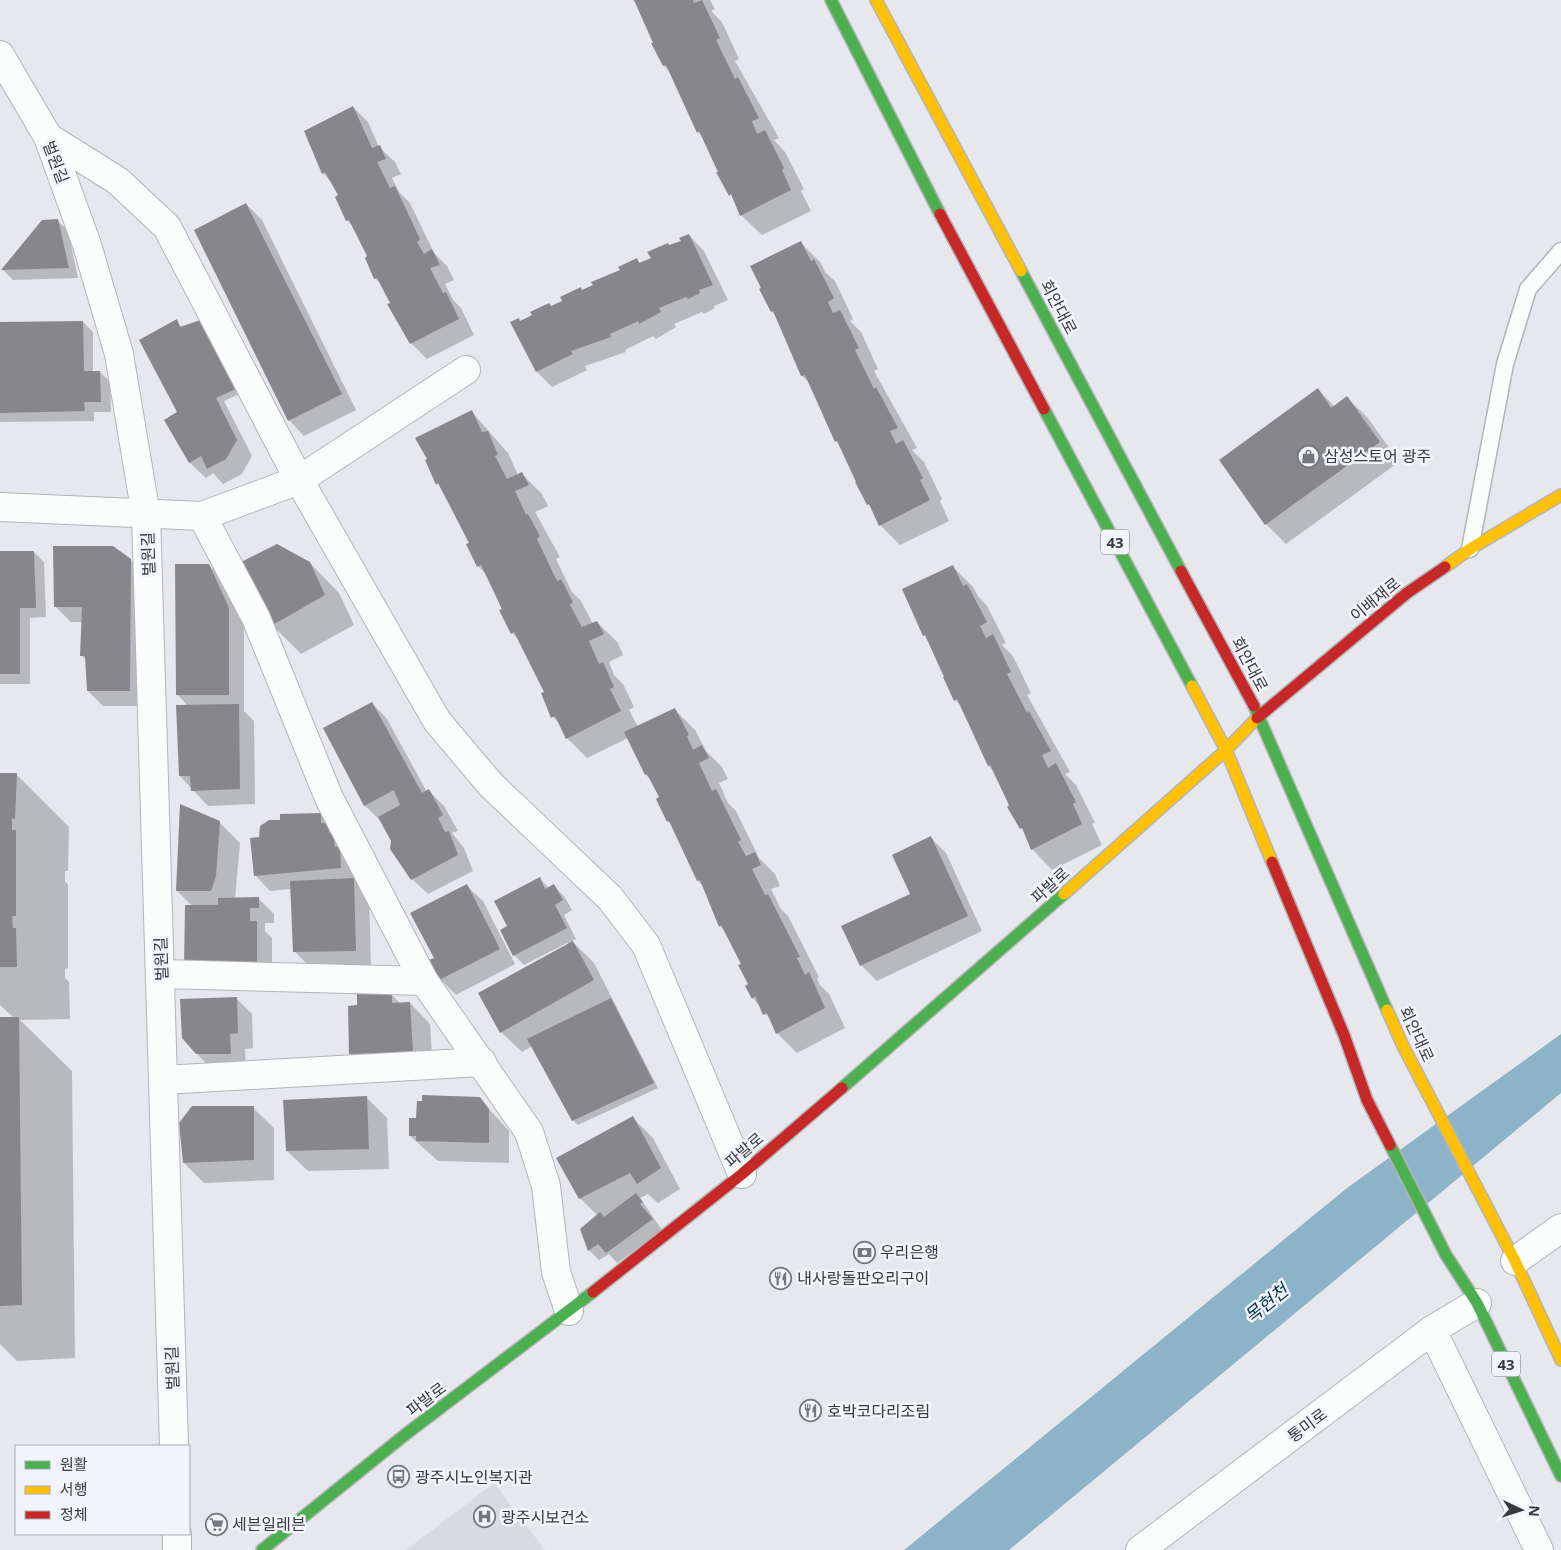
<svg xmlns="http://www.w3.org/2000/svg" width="1561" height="1550" font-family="'Noto Sans','Noto Sans KR',sans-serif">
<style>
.built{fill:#d8dae3}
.water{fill:#8cb3c8}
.shadow{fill:#0003}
.building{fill:#87878b}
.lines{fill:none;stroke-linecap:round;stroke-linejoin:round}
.lane-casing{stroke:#b3b4b8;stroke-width:19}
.street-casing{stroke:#b3b4b8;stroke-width:30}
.fast-casing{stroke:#b3b4b8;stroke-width:14}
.slow-casing{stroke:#b3b4b8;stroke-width:14}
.jam-casing{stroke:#b3b4b8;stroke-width:14}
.lane{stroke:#fbfcfc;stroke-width:16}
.street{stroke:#fbfcfc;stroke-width:28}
.fast{stroke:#4caf50;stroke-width:11}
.slow{stroke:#ffc107;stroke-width:11}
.jam{stroke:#c62828;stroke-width:11}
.labels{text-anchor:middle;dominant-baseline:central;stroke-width:5;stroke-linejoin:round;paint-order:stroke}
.shield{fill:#f2f4fd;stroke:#707277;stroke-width:1}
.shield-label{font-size:15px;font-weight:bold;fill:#393a3d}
.street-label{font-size:16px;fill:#393a3d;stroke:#f2f4fd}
.poi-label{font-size:16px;fill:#393a3d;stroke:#f2f4fd;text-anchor:start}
.water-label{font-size:18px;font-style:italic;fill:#023449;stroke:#f2f4fd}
</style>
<rect width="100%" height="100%" fill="#e7e8ed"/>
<!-- built -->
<polygon class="built" points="494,1483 545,1550 406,1550"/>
<!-- water -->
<polygon class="water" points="1561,1034 1561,1093 1009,1550 904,1550 1347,1188"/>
<!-- shadow -->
<g class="shadow">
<polygon points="633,0 710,0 715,9 711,11 722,22 739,59 735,61 779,138 774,140 785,152 804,189 801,191 811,211 762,235 741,215 703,137 698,132 670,72 664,66 653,44 655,43 638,6"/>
<polygon points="353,107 368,122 379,147 395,162 401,174 392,178 399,192 410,203 434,253 447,266 454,280 445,284 453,300 461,308 474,335 427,359 411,343 382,285 375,278 368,256 354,228 347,220 339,196 332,183 323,173"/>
<polygon points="246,204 262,220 356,410 304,436 289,420"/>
<polygon points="57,220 68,231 78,278 13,280 3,270"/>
<polygon points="689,235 704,251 728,300 714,306 715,308 704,314 702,312 674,324 676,327 656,339 653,336 625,350 626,352 585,366 587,370 552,387 537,372 512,322 520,322 564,302 580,288 583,291 622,271 637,260 641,264 653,258 670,246 683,242"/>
<polygon points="800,242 821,263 825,272 835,281 853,319 850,321 861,332 878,369 874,371 917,448 912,450 924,462 942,499 940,501 949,521 900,545 880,525 873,509 868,504 810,383 802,376 776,316 772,311"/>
<polygon points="176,321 244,392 224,401 252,456 242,474 223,484 213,473 206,478 190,463 165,420 178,412"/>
<polygon points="83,322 93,332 93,372 100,372 110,382 111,412 94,412 94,421 0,422 0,323"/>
<polygon points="1318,390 1335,407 1347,398 1368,418 1399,462 1286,544 1266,524"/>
<polygon points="472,412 508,453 518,475 522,474 542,494 548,506 535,512 560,557 556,559 572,592 581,601 593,624 597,622 618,643 623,655 609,662 614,675 623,684 634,707 629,710 638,727 675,710 695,730 706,751 722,767 728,779 719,783 728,803 736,811 759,858 775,874 780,886 771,889 781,909 788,916 819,977 817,979 820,985 829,994 845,1028 797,1053 777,1033 773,1023 753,998 743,964 726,932 720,926 703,886 698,881 673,826 668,821 661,798 652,781 646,775 628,738 587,758 567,738 561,725 553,717 545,693 520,641 512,633 487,575 478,566 471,544 426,461"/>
<polygon points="0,552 34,552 44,562 46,617 30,618 30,684 0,684"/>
<polygon points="130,560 146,576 145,706 103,706 88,691 87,661 81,655 83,622 71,622 56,607"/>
<polygon points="310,563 339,593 354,625 301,654 272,625"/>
<polygon points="209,565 225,581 244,625 244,711 254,721 255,804 208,806 180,776 188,706 177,694"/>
<polygon points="953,567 973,587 978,596 987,606 1006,643 1002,645 1013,656 1031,693 1027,695 1070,772 1065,774 1076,785 1095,823 1092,824 1102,845 1052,870 1032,849 1026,833 1009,807 1010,806 994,771 989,766 962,706 955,700 929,640 924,635"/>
<polygon points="372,703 387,719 427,792 429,791 444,806 458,831 452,833 464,848 473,871 428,894 412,879 381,821 365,806 324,728"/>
<polygon points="0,774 16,774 69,827 68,871 65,871 65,881 68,885 68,968 65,969 65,978 69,982 70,1019 20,1020 72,1071 75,1358 17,1361 0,1344 0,1018 14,1018 0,1005"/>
<polygon points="320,814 336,829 355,863 356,882 369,895 371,966 310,967 295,952 291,889 270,891 255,875 260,838 281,821"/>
<polygon points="219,822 240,843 235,899 259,899 274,914 274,923 265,923 265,931 272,938 272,985 177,891"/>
<polygon points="931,838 946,853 982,931 877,981 861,965 911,894"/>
<polygon points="540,879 549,888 554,886 564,896 572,910 564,915 576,939 572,941 594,963 658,1088 578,1125 573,1120 532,1046 522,1052 501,1032 569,945 567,943 524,965 514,955 509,927"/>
<polygon points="467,886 483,901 515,964 456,995 440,979 436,959"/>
<polygon points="391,994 401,1004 410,1003 430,1024 433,1072 371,1074 350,1053 358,1006"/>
<polygon points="236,998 252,1014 253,1048 245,1049 246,1068 212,1069 196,1053"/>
<polygon points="367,1098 387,1118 389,1169 308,1171 287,1151"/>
<polygon points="480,1099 509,1131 509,1163 438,1161 410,1136 417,1119"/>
<polygon points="253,1108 274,1128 274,1180 204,1183 184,1163"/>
<polygon points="633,1118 653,1138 680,1189 658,1203 648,1194 640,1198 662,1230 617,1263 609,1254 599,1260 589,1250 598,1216 580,1198"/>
</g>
<!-- building -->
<g class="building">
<polygon points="634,0 693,0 694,3 702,0 720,38 716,40 735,79 738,77 759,118 752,121 757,134 765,130 784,168 782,170 791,190 740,216 731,194 729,196 716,172 718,172 699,131 697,133 666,65 663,66 651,43 653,43"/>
<polygon points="353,106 372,148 380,145 386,159 377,162 390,188 395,186 420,239 417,242 424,254 432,249 440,265 430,268 443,293 446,292 459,319 410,344 387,304 390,303 377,278 374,279 365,258 367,256 349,220 346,221 335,197 338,195 325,172 322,174 304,131"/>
<polygon points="246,203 342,394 288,421 194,230"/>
<polygon points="58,219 69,268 1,270 42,220"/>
<polygon points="689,234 713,285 699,290 700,293 688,299 686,297 659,308 661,312 639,324 638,321 610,334 611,337 571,351 573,354 536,372 510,322 519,318 520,321 532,315 530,312 549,303 551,306 562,301 560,297 581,287 582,290 593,285 591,282 620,270 618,267 637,258 639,263 651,258 647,252 668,243 669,245 681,241 679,238"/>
<polygon points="801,241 811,261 814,259 834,298 828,302 833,313 840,310 859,348 855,350 874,389 876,387 898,428 890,431 896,444 903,440 923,478 920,480 930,500 879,526 869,504 867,505 855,482 856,482 837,441 835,442 805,375 801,376 773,311 771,312 759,289 761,288 750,266"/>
<polygon points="206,318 240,387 216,398 237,440 226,459 207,469 201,456 189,463 164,420 177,412 139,340 177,319 180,327"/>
<polygon points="83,321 84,371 100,371 101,402 84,402 85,411 0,413 0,322"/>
<polygon points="1318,388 1331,408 1347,396 1380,442 1265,525 1219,460"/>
<polygon points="472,410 482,432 488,431 498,455 495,456 507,479 522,472 529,485 515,491 526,515 528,514 540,536 537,539 557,581 561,579 573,602 570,605 582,627 597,621 604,634 589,641 599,664 603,662 614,687 610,689 621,711 566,739 555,716 551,718 541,693 544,692 514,632 511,634 499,610 502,609 481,565 477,567 466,544 469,543 438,483 436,485 425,460 427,459 415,438"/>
<polygon points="277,544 310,562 325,595 271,626 237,564"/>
<polygon points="53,546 113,546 131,559 130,691 87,691 85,656 80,656 82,607 54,607"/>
<polygon points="0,551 34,551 36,608 20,608 20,674 0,674"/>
<polygon points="175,564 209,564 229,608 229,695 176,695"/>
<polygon points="953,565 963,586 967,584 987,622 980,626 986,638 993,634 1011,672 1007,674 1027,713 1029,711 1051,751 1042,755 1048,768 1056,763 1076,802 1073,804 1082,824 1031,850 1022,828 1020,829 1007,807 1009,805 990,765 988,766 957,699 954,701 943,677 944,677 925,635 923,636 902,589"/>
<polygon points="372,702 422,793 429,789 443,815 438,818 445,832 449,831 458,855 411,880 390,849 391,841 378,817 400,805 394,790 364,806 323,728"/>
<polygon points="239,704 240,789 191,791 190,776 179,776 176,705"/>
<polygon points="675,708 689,735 687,736 693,750 702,745 709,758 699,763 712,791 716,789 741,840 738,842 746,856 755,852 761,865 752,869 765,895 768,894 800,957 797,958 805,975 809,972 825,1008 776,1034 767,1013 763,1015 755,996 752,999 745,986 748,984 738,965 741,964 721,925 719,927 700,880 697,881 669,821 667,822 656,799 659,797 647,774 645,775 624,732"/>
<polygon points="0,773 17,773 15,819 12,818 12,830 16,830 16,916 12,916 13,928 16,928 17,967 0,967"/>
<polygon points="180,804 220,821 216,876 211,891 176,891"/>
<polygon points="321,813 321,823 329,823 329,833 333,832 335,847 340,846 341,868 254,876 250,838 259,837 260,826 269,820 280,820 280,814"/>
<polygon points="931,836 968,916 860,966 841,926 910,894 892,855"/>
<polygon points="540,877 545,889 554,884 563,900 555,905 567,928 513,956 500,930 507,926 494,901"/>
<polygon points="354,878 356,951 293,952 290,881"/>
<polygon points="467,884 500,949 439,980 429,960 434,958 410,913"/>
<polygon points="259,897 259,908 250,908 250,921 257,921 257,970 184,970 185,905 218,905 218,898"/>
<polygon points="573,941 594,980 500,1033 478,993"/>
<polygon points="392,992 392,1003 410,1002 413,1052 349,1054 348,1006 357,1005 357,993"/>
<polygon points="237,997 238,1033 230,1034 231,1054 196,1054 182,1038 180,999"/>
<polygon points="611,998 654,1083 572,1121 527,1039"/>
<polygon points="0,1017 19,1017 22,1305 0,1306"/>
<polygon points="422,1095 480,1097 489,1109 489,1143 416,1141 416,1136 409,1136 409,1118 416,1118 417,1101 422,1101"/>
<polygon points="367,1096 369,1149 286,1151 283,1100"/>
<polygon points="192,1106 254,1106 254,1160 183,1163 179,1123"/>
<polygon points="633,1116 661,1168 637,1184 630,1173 579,1199 556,1158"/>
<polygon points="636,1193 643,1202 640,1204 653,1219 606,1253 598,1244 588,1251 580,1229 600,1212 604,1217"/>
</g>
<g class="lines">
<defs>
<polyline id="lane" points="1470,549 1505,364 1528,289 1561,251"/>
<g id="street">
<polyline points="0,55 48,137 87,245 119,354 146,515 174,1446"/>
<polyline points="48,137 118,181 167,227 299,480 437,721 491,785 610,898 646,945 742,1174"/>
<polyline points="0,507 202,516 299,480 466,370"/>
<polyline points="202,516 256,618 329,798 424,981 529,1132 546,1186 556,1272 569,1311"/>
<polyline points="161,974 424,981"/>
<polyline points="163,1080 482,1062"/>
<polyline points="1515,1261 1561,1228"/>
<polyline points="1432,1330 1539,1550"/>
<polyline points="177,1534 177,1550"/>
<polyline points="1140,1550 1432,1330 1477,1303"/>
</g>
<g id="fast">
<polyline points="831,0 940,214"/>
<polyline points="1021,271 1181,571"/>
<polyline points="1044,409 1192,686"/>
<polyline points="1254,706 1387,1010"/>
<polyline points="842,1088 1064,894"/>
<polyline points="1390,1145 1446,1255 1477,1303 1561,1476"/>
<polyline points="262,1550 406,1434 593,1292"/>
</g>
<g id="slow">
<polyline points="876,0 1021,271"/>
<polyline points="1445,567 1470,549 1561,495"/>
<polyline points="1192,686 1226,750 1272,862"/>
<polyline points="1064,894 1226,750 1257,718"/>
<polyline points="1387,1010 1403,1046 1515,1261 1561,1360"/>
</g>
<g id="jam">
<polyline points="940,214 1044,409"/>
<polyline points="1181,571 1254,706"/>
<polyline points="1257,718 1407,593 1445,567"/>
<polyline points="1272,862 1344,1035 1367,1100 1390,1145"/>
<polyline points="593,1292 742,1174 842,1088"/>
</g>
</defs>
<!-- lane casing -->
<use href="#lane" class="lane-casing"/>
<!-- street casing -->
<use href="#street" class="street-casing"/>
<!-- fast casing -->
<use href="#fast" class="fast-casing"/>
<!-- slow casing -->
<use href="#slow" class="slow-casing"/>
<!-- jam casing -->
<use href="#jam" class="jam-casing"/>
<!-- lane -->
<use href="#lane" class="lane"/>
<!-- street -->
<use href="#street" class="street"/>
<!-- fast -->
<use href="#fast" class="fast"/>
<!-- slow -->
<use href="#slow" class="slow"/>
<!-- jam -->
<use href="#jam" class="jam"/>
</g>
<!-- icons -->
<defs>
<symbol id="shop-ring" viewBox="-11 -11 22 22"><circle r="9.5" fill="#f2f4fd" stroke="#76777b" stroke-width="1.5"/><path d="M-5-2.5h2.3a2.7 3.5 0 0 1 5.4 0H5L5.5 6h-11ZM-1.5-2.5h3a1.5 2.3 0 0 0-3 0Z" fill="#76777b"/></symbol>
<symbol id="bank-ring" viewBox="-11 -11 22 22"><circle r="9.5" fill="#f2f4fd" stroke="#76777b" stroke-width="1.5"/><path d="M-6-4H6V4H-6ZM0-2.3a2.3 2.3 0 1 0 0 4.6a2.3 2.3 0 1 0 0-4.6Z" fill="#76777b"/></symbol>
<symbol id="restaurant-ring" viewBox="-11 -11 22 22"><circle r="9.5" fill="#f2f4fd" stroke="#76777b" stroke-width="1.5"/><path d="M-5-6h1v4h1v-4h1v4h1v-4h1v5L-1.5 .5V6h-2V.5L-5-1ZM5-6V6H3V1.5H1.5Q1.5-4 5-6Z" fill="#76777b"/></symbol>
<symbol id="bus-ring" viewBox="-11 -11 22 22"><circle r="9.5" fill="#f2f4fd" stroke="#76777b" stroke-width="1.5"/><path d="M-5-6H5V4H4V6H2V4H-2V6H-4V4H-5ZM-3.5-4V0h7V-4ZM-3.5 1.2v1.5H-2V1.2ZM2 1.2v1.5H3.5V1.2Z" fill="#76777b"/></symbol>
<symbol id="hospital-ring" viewBox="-11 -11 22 22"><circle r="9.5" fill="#f2f4fd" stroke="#76777b" stroke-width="1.5"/><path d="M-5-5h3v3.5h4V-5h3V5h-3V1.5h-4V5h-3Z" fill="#76777b"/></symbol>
<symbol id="supermarket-ring" viewBox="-11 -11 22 22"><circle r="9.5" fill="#f2f4fd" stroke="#76777b" stroke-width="1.5"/><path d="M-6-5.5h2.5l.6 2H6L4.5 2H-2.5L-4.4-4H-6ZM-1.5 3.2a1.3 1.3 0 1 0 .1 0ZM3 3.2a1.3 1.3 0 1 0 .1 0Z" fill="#76777b"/></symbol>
</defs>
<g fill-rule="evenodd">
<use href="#shop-ring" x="1296" y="444" width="25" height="25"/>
<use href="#bank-ring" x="852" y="1240" width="25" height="25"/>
<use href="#restaurant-ring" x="768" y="1266" width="25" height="25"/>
<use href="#restaurant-ring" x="798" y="1398" width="25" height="25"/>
<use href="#bus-ring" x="386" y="1464" width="25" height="25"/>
<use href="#hospital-ring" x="472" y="1504" width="25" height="25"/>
<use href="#supermarket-ring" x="204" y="1512" width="25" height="25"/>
</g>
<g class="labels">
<!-- shield labels -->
<g class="shield">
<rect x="1101" y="529.5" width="28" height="25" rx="4"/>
<rect x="1492" y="1351.5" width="28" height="25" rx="4"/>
</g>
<g class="shield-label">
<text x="1115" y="542">43</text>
<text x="1506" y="1364">43</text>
</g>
<!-- street labels -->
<g class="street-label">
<text transform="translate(56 162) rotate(69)">벌원길</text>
<text transform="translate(1059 307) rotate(62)">회안대로</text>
<text transform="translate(148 554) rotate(-92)">벌원길</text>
<text transform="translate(1375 599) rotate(-39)">이배재로</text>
<text transform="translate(1250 664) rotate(62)">회안대로</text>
<text transform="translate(1050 885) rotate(-42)">파발로</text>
<text transform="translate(161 959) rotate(-92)">벌원길</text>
<text transform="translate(1417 1034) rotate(65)">회안대로</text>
<text transform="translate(744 1150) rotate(-40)">파발로</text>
<text transform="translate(172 1368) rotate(-92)">벌원길</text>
<text transform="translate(426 1399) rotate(-37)">파발로</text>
<text transform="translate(1307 1425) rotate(-37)">통미로</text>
</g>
<!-- poi labels -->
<g class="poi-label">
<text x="1324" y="456">삼성스토어 광주</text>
<text x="880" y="1252">우리은행</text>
<text x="797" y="1278">내사랑돌판오리구이</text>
<text x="827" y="1411">호박코다리조림</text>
<text x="415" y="1477">광주시노인복지관</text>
<text x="501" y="1517">광주시보건소</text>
<text x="232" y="1524">세븐일레븐</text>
</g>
<!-- water labels -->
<g class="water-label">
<text transform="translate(1266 1303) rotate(-39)">목현천</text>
</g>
</g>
<!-- legend -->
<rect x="15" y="1445" width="175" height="90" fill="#f2f4fd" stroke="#a8aab0"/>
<rect x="25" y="1461" width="25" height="8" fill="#4caf50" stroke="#a8aab0"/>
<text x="60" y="1470" font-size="15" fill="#393a3d">원활</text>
<rect x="25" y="1486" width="25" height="8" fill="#ffc107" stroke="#a8aab0"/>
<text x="60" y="1495" font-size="15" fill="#393a3d">서행</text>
<rect x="25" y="1511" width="25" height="8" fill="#c62828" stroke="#a8aab0"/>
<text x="60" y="1520" font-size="15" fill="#393a3d">정체</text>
<!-- north arrow -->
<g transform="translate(1521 1510) rotate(94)" stroke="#f2f4fd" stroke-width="4" paint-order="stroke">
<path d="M0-4L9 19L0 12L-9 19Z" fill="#393a3d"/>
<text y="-8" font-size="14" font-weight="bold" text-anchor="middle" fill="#393a3d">N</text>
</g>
</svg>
